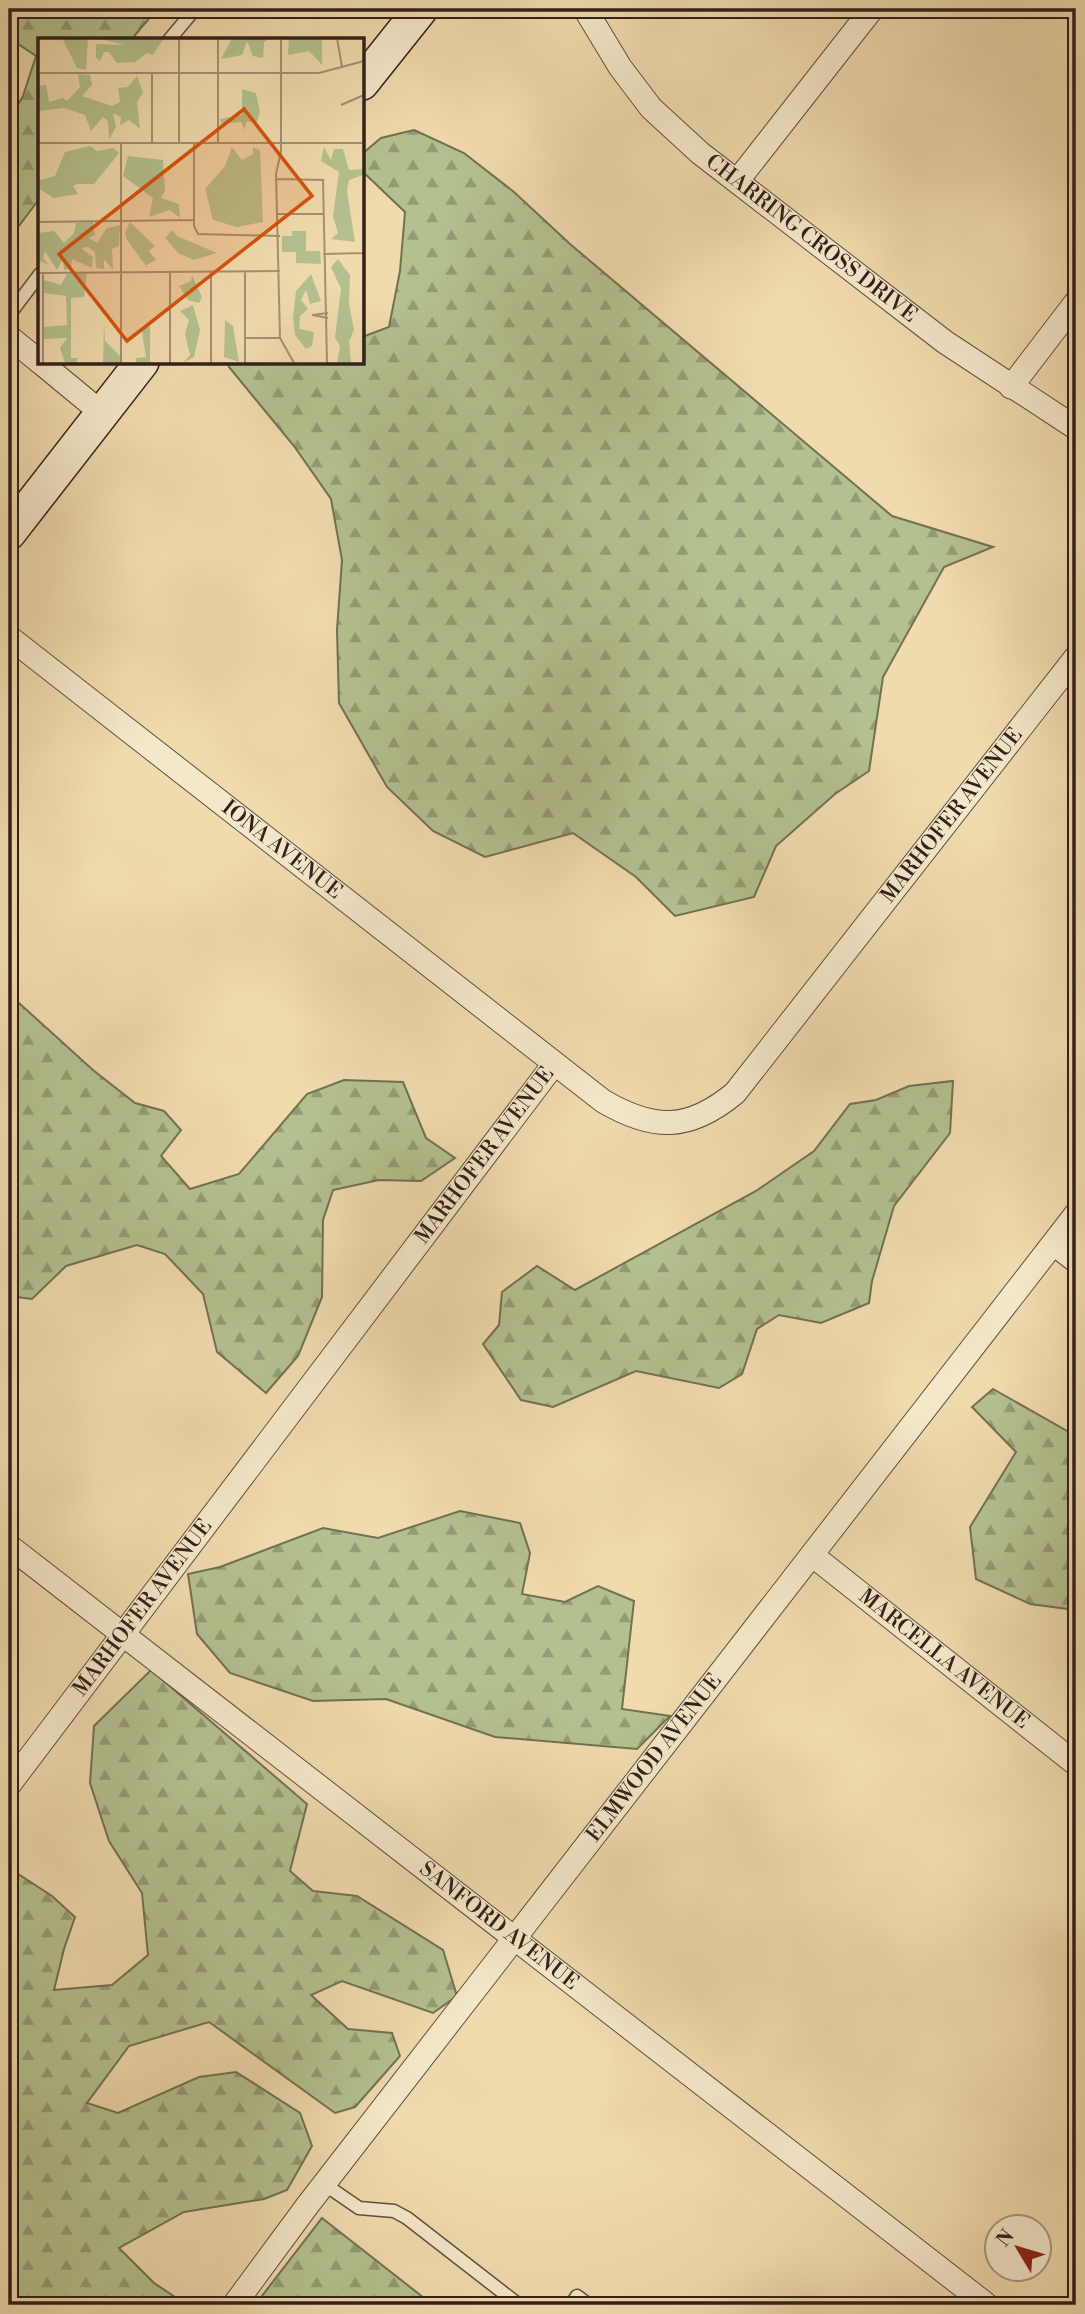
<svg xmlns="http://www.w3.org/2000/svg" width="1085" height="2314" font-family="'Libre Bodoni',serif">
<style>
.forest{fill:url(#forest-firs);stroke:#737054;stroke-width:2}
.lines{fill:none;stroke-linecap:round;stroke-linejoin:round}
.lane-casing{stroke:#624f3f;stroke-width:15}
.street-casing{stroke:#624f3f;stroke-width:25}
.secondary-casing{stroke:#32201a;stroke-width:36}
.lane{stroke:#f5e8ca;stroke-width:12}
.street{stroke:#f5e8ca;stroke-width:23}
.secondary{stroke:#f5e8ca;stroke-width:33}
.labels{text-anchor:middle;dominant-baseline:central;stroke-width:7;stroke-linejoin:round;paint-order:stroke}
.street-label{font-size:21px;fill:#32201a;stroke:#f5e8ca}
.inset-road{fill:none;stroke:#a49073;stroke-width:2}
.view{fill:#d6530d;fill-opacity:0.15;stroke:#d6530d;stroke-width:3.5}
.inset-edge{fill:none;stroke:#32201a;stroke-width:3.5}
</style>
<defs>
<pattern id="forest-firs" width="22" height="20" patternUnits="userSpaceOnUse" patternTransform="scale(1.75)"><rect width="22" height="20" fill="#b4c18f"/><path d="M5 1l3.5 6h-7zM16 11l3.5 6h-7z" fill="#939c74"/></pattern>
</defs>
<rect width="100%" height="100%" fill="#f0dbae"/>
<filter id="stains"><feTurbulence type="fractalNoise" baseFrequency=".00286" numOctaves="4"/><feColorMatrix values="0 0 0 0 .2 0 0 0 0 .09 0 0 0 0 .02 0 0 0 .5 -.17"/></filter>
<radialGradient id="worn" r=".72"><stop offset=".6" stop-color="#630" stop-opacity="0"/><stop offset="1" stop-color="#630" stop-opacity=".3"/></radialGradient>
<!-- forest -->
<g class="forest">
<polygon points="9,9 157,9 131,40 40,40 40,198 9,239 9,120 23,96 36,56 9,38"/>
<polygon points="414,130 464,153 514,192 570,244 892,516 993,547 944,567 883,677 869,771 835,794 776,846 754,897 675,916 636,877 573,833 485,857 433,831 387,787 339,703 337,630 342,560 331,499 294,446 229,367 228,362 362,362 362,337 389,327 400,271 405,212 362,171 362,154 381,138"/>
<polygon points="9,994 93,1070 135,1103 164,1111 181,1130 161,1156 190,1189 239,1174 307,1094 344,1080 403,1082 426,1138 455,1158 421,1181 379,1180 333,1190 323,1220 322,1297 298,1356 266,1393 217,1352 203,1294 165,1254 137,1245 66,1266 32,1299 9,1296"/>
<polygon points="953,1081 950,1133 894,1206 872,1281 869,1303 821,1323 779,1315 757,1329 742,1374 719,1388 636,1371 553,1407 521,1400 483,1344 499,1325 502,1292 537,1266 575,1290 756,1191 814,1151 850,1104 876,1100 909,1086"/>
<polygon points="993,1389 1076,1436 1076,1610 1030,1604 976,1579 970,1527 1016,1452 972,1407"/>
<polygon points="460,1511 520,1523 530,1553 522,1594 565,1602 598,1586 634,1601 622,1709 670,1716 637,1749 495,1737 386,1699 313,1701 230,1673 197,1634 188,1574 220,1567 323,1528 378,1538"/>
<polygon points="151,1670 307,1804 290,1871 313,1891 357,1896 443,1950 457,1996 433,2013 342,1981 311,1995 348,2029 392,2033 400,2056 355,2107 335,2113 209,2022 129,2046 87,2103 118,2113 199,2077 236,2072 300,2113 312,2146 287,2190 264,2199 184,2212 119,2248 154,2283 187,2305 9,2305 9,1868 52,1896 75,1917 64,1949 54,1990 112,1985 148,1955 142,1893 109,1841 90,1783 94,1726"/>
<polygon points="322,2218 433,2305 255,2305"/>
</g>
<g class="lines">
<defs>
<g id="lane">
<polyline points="169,40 195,9"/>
<polyline points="9,315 40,274"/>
<polyline points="324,2184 359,2208 394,2211 407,2218 519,2305"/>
<polyline points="571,2305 577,2296 589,2305"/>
</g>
<g id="street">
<path id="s1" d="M585,9L620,67L651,108L700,153L945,342L1076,428"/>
<polyline points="738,180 872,9"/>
<polyline points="9,337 40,362"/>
<polyline points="40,362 103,414"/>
<polyline points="1011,387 1076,302"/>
<path id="s2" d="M9,637L603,1101C654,1131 689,1131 735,1093L1076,657"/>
<polyline points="1054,1244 1076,1261"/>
<path id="s3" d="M9,1546L987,2305"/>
<path id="s4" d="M812,1555L1076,1764"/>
<path id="s5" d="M9,1785L554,1064"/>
<path id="s6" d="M234,2305L307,2206L1076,1214"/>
</g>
<g id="secondary">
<polyline points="362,83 421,9"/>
<polyline points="9,533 142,362"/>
</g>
</defs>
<!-- lane casing -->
<use href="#lane" class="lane-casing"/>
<!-- street casing -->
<use href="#street" class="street-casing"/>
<!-- secondary casing -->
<use href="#secondary" class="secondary-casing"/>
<!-- lane -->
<use href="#lane" class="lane"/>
<!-- street -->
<use href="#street" class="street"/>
<!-- secondary -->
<use href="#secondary" class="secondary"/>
</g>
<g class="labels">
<!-- street labels -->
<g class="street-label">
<text stroke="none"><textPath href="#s1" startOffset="326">CHARRING CROSS DRIVE</textPath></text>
<text stroke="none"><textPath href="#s2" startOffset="1250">MARHOFER AVENUE</textPath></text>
<text stroke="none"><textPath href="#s2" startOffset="346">IONA AVENUE</textPath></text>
<text stroke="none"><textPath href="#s5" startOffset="789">MARHOFER AVENUE</textPath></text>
<text stroke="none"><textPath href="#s5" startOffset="222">MARHOFER AVENUE</textPath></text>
<text stroke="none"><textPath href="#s4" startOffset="168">MARCELLA AVENUE</textPath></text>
<text stroke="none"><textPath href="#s6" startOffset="690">ELMWOOD AVENUE</textPath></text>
<text stroke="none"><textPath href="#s3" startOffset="620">SANFORD AVENUE</textPath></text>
</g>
</g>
<!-- overview -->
<g transform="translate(38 38)">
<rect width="326" height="326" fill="#f0dbae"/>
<path d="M24,0H50L48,32L39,30ZM59,0H126L115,17L109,15L97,24L79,25L71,14H66L62,23L58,20V6L87,7ZM194,0H233L226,4L225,20L215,18L209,3L204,17L183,21ZM251,0H284V27L271,13L250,17ZM40,36L52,37L54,47L44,58L74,68L82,64L80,50L90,49L99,38L105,55L99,64L102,91L91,82L82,87L83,79L75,75L78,89L71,101L70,83L65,79L53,93L47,77L26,70L0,73V48L8,47L11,64L25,60L29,63L42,49ZM204,51L218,55L222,74L219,84H208L207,92L203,84L183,86L182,81L204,77ZM52,108L59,113L76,110L81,115L56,146H39L35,148L40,156L16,160L0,150V143L17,138L27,114ZM194,109L204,122L215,116V109L222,112L225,184L199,189L175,182L167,151L187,128ZM286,109L293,122L296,111H305L311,132L325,131V137L311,142L309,153L317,204L293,201L300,195L295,178L301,134L283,123ZM90,118L125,122L127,153L123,160L141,166L142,180L132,172L111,179L115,160L85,138ZM55,184L57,197L50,200L59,205L69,190L82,187L81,208L74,211L75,232L66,221V231L58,230L57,214L50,209L43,210L55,219L54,230L34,221L33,230L26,232L25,221L19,232L7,213L5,220L11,227L0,222V195L16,193L26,205L36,195L38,185ZM92,184L117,208L111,213L118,222L108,227L111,232L89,202L87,194ZM134,192L139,198L179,215L156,222L140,215L127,200ZM300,221L312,237L311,266L316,292L311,303L313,325H299L302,308L297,299L303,251L293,229ZM49,235L46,259L33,260V320H40L38,325H27L22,310L29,300L6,301V289L29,287L28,258L6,255V242L23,247L29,236ZM273,236L283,263L272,266L268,252L263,262L270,271L262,278L261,291L276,294L274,308L268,311L257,297L255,279L258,253ZM154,237L164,259L161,265L150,262L141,248L153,243ZM155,267L162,292L156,319L145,325L152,317L147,296L151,282L142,273ZM187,282L195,288L201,324L186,319ZM66,286L67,303L82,318V325H65ZM108,287H112V324L121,325H98V320L108,319L104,294Z" fill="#b4c18f"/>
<path d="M254,193H268V213H282L283,226L258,225V214H244V198H254Z" fill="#b4c18f"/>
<path class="inset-road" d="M141,0V104M243,0V113L238,136L242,300L256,325M299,0L304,29M0,35H281L326,23M303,67L326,57M0,105H326M83,105V325M114,105V35M156,105V188L160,196L242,198M180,105V0M238,141L285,142L289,325M239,176H285M0,184L156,182M285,216L326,215M173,233V325M207,233V325M0,235L242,233M5,235V325M290,275L274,277L290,280M207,300H242M132,325V233M325,325L326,188"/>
<path class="view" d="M206,71L274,158L89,303L21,216Z"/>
<rect width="326" height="326" class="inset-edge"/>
</g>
<!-- margin -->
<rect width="1085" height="2314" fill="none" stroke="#f0dbae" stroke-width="35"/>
<rect x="10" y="10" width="1064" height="2293" fill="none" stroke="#32201a" stroke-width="3.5"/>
<rect x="18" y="18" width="1050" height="2279" fill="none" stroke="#32201a" stroke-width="2"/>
<!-- north arrow -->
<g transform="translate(1018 2248) rotate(308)"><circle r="33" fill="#f5e8ca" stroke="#a79884" stroke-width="2"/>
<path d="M0-5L12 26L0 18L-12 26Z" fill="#8f2418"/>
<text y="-10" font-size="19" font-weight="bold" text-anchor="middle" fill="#32201a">N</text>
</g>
<rect width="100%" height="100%" filter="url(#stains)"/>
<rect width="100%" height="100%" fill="url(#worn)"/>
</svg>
